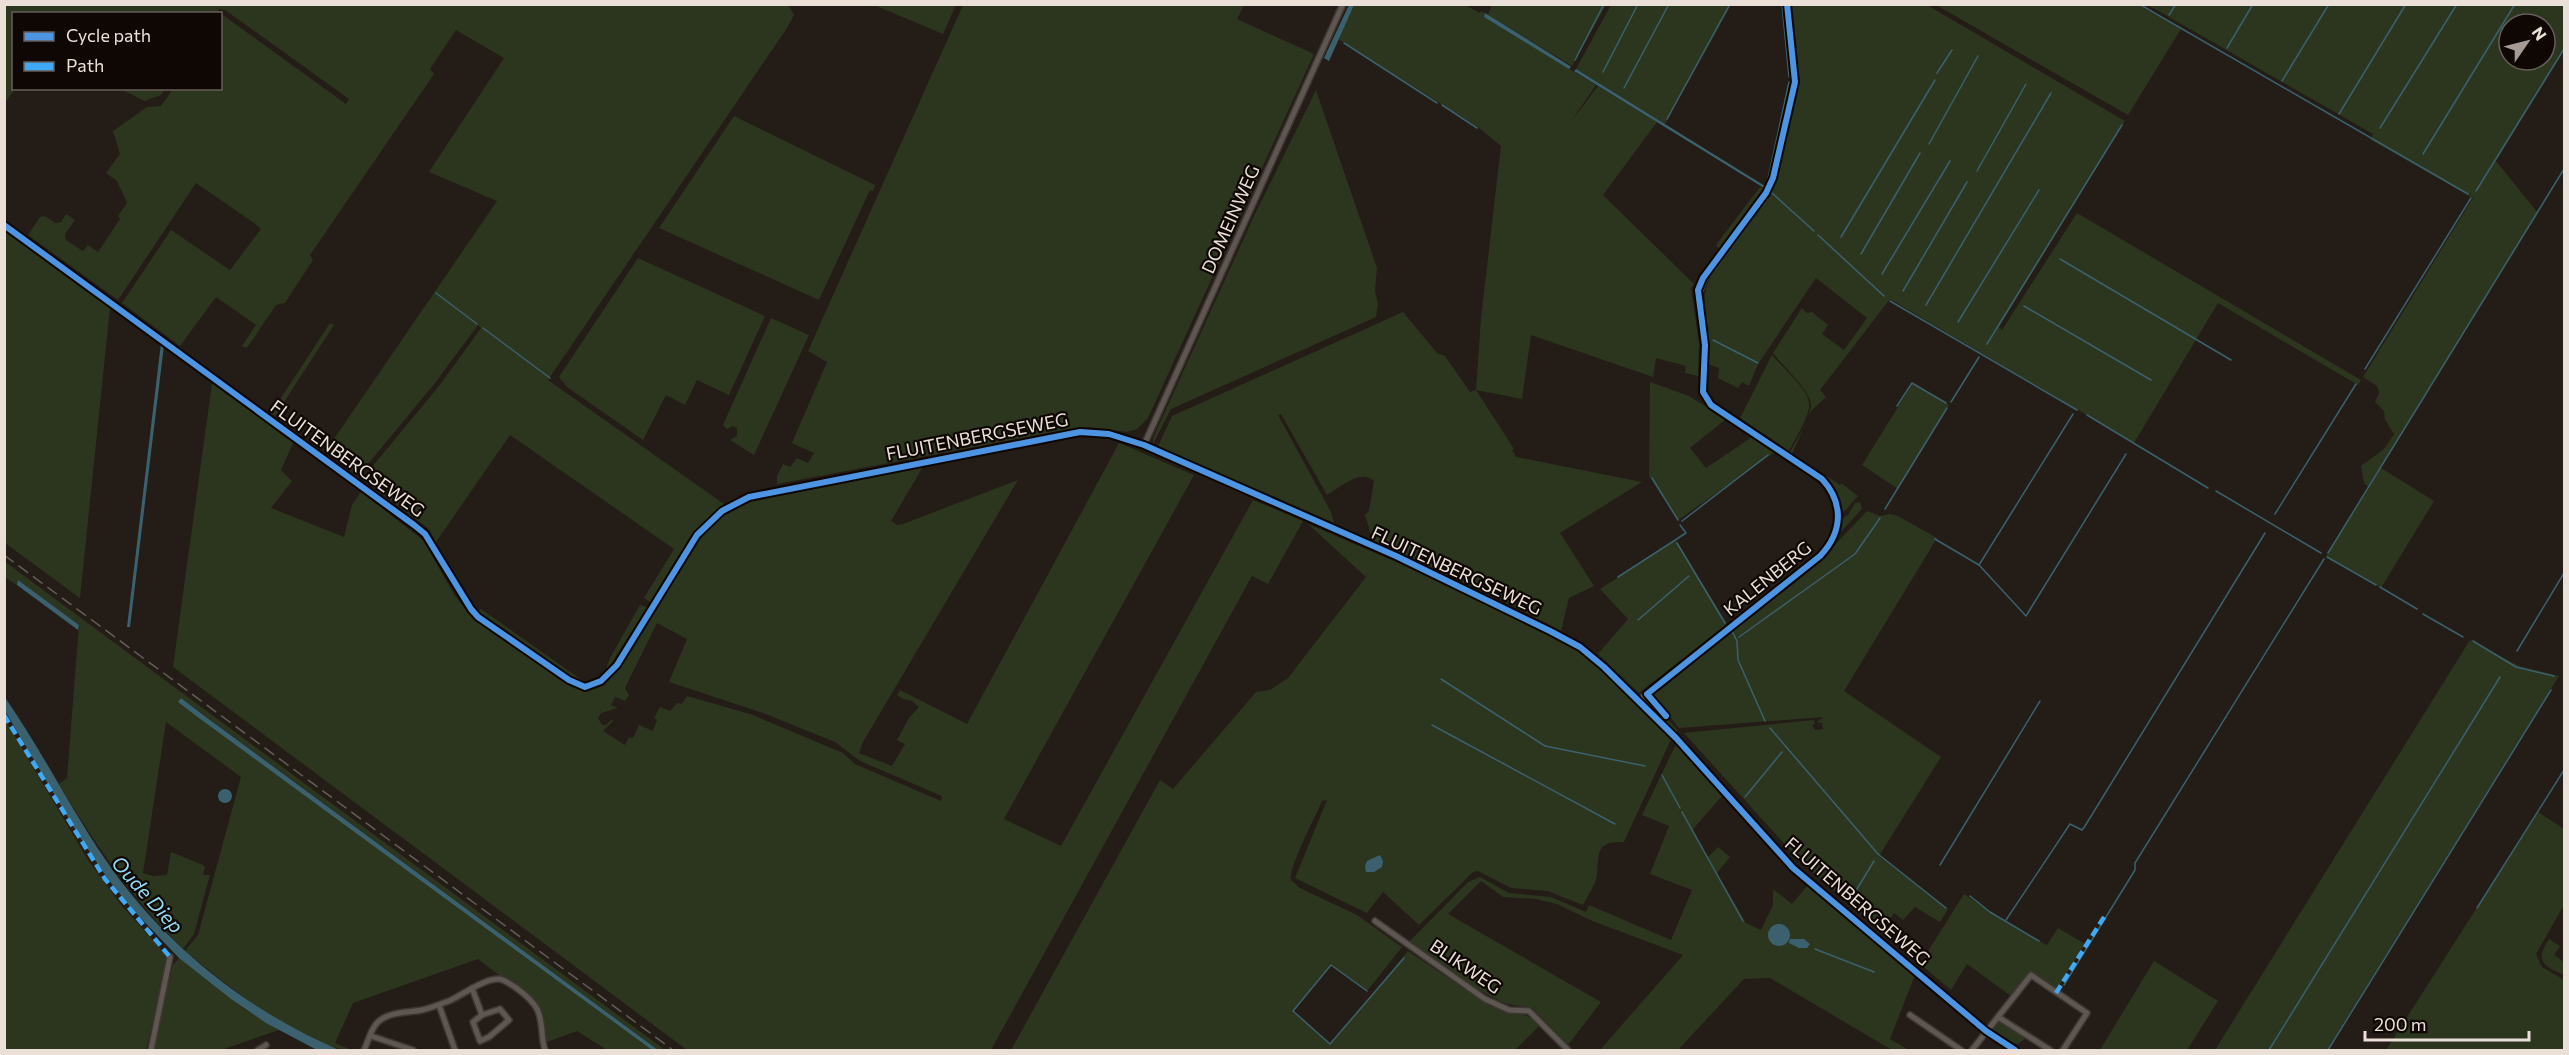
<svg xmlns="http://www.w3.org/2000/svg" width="2569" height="1055" font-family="Commissioner,sans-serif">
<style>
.green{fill:#2c361e;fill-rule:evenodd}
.water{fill:#3b616f}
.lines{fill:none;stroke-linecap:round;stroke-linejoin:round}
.stream{stroke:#3b616f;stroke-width:1.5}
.minor-casing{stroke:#3d3632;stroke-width:8}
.minor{stroke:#5d5651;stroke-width:5}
.rail{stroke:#645d58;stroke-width:1.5;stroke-dasharray:12 6;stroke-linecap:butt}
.quiet{stroke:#3fa9f5;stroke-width:4.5;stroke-dasharray:9 4.5;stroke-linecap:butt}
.cycleway-casing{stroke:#0e0704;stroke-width:10}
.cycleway{stroke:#4d94e3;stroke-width:6}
.labels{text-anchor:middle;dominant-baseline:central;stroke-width:4.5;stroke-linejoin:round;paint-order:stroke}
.street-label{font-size:18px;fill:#ebe0d8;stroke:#0e0704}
.water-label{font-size:20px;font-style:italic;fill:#91ddf9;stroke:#0e0704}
</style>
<rect width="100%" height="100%" fill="#241c16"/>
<!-- green -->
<g class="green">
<path d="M5,4H788L794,15L787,28L548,380L724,504C692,532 672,566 650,602L644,598L674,549L510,435L436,542L429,529L362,479L439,386L481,328L478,325L435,383L358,476L325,452L497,201L429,172L504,58L456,30L430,69L434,74L310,255L313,260L285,303L276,305L249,345L246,348L242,346L256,325L216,297L180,346L122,303L171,230L230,270L261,229L254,223L196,183L118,300L28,235L40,217L45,216L55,223L61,222L66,214L75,220L65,234L66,240L83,251L88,245L98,252L120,219L118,216L127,203L117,181L106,173L120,154L113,131L147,107L161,106L173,89L220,88V19L223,15L346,104L349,99L225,10L219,9L216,14H14L15,89L5,103Z"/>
<polygon points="874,5 956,5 943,34"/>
<polygon points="963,5 1244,5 1237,19 1314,54 1148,418 1137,429 1127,432 1089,427 1065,430 777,484 777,476 783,464 790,467 797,458 808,463 814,453 792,443 827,362 808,351"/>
<path d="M1354,5H1465L1480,13L1481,11L1485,13L1484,17L1596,85L1570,123L1598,86L1657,122L1603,195L1694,284L1691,288L1699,344L1698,376L1685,373L1686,366L1656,358L1653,377L1531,335L1522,399L1476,390L1514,449L1512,450L1516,457L1642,482L1560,533L1594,586L1569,598L1561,631L1498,598L1373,541L1365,515L1369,511L1374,481C1361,468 1339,488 1327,495L1281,414L1278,415L1331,512L1334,523L1158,446L1172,416L1403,312L1437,353L1445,356L1470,392L1476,390L1481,318L1501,146L1478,127L1338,39Z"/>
<polygon points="1492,5 1492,4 1606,5 1572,66 1488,15"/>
<polygon points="1611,5 1731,5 1665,124 1576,69"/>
<path d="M1792,5H1927L2125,121L1999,327L2002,330L2077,213L2361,380L2358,385L2218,303L2134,443L1890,299L1820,390L1826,397L1811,411L1792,454L1790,452C1796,441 1811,417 1811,405C1811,391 1782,365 1773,353L1802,308L1807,313L1812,312L1828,325L1822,334L1844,350L1867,318L1816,278L1758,364L1749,386L1742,382L1738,388L1718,378L1719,368L1708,364C1709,344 1702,311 1705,294C1712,253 1761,224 1773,185H1776L1799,85Z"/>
<polygon points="1936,5 2138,5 2181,29 2128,115"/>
<path d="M2148,5H2564V50L2496,161L2538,213L2381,468L2434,501L2381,588L2326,556L2369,488L2364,483L2361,466L2384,449L2394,434L2385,420L2384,411L2375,402L2379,393L2377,386L2363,377L2473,198L2371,140L2373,134ZM2509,24H2545V60H2509Z"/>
<polygon points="121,89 165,89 161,95 144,101"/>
<polygon points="1316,90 1377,268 1375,291 1378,304 1376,317 1171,409 1153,444 1153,438 1254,216"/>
<polygon points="734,116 875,185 873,191 870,190 819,300 659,228"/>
<polygon points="1760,187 1764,188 1719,249 1716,245"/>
<polygon points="6,231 110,308 80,598 5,543"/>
<polygon points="638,258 765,316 729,395 697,380 685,405 666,395 643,440 567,387 559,377"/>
<polygon points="771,318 809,335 754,455 730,440 737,436 737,428 733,426 727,429 723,425"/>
<polygon points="330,323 334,325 275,416 271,413"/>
<path d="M1772,355C1781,366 1808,389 1809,403C1811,414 1794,441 1789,451L1740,418Z"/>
<polygon points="1650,382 1689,396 1726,419 1690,448 1706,468 1752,437 1775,452 1678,520 1649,476"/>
<path d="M212,383L293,443L281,470L292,481L271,508L344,537L352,505L361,492L423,540L455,596L469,614L560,680L574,688L590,690L605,683L614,673L690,549L710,525L723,514L752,499L772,493L924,465L891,521L897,525L903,524L1018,480L863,742L859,753L892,766L905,744L897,740L909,718L919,707L912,701L903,699L897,695L900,690L967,724L1119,443L1194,475L1004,819L1061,846L1253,500L1303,521L1268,584L1252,576L991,1050H687L173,667ZM657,623L687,639L669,682L763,713L835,742L860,761L942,796L941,801L855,764L843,753L750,714L687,696L682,704L677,703L670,711L660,707L654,718L657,720L653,731L639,725L633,738L629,737L625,745L603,731L613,721L612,719L606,725H602L598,718L601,713L618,708L611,705L615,697L625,701L629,695L625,688Z"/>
<polygon points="1913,383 1949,405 1898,489 1862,465"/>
<polygon points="1822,473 1840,485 1841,483 1858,496 1845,511 1843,511 1836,490"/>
<polygon points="1860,502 1862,509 1836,537 1841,519 1848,515 1855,503"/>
<polygon points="1867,511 1880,516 1890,514 1898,516 1937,538 1844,691 1941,757 1879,856 1948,909 1940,922 1915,907 1903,920 1894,913 1886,925 1894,935 1891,940 1798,859 1684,733 1814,720 1815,724 1812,725 1815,730 1823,729 1822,723 1817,722 1823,717 1679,728 1651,693 1825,555"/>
<path d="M1308,524L1461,590L1574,647L1606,673L1672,737L1624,842C1595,841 1599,854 1597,875C1596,885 1587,896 1583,905L1547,891L1511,888L1478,871L1473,872L1419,925L1383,892L1367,913L1295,878L1327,800L1322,801C1316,816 1288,868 1291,880L1300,888L1357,915L1402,947L1367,991L1331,965L1293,1012L1331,1044L1408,951L1490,1006C1510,1014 1525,1009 1539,1026L1515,1050H1011L1160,780L1173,789L1256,692L1270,690L1288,678L1366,577Z"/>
<polygon points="1676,540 1727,624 1639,693 1598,654 1628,619 1600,589"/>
<path d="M4,561L665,1050H658L181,698L179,702L652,1050H607L577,1031L544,1043L543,1018L537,1004L478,959L353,1003L335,1043L351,1050C307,1050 221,981 185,951L198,935L241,777L166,722L143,873L153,876L167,875L171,852L203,865L205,867L203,875H210L194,934L183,949C132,898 96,846 59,784L67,778L79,625L18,580L17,585L5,577Z"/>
<polygon points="640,605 647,607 604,675 610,658"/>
<path d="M481,609L586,683C562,680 500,628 477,611Z"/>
<polygon points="2470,640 2519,666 2559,676 2327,1050 2215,1050"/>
<polygon points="1646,696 1649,698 1678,731 1675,733 1646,703"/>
<polygon points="4,718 88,860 121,905 167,956 165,974 146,1050 5,1050"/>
<path d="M1677,742L1723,795L1693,829L1708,857L1718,847L1730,857L1717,873L1746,923L1761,930L1773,905V889L1792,904L1808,885L1915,975L1890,1039L1909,1050H1892L1770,978L1744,979L1678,1050H1600L1683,955L1590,920L1557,904L1536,899L1503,897L1481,881L1448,914L1601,1002L1568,1045L1532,1008L1507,1004L1496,999L1472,986L1410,941L1468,882L1480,877L1509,893L1551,897L1586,912L1589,905L1671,940L1692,890L1650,874L1669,826L1642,815ZM1786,926L1789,932L1783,945L1775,946L1770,941L1769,929Z"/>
<polygon points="2538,812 2564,829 2564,905 2536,954 2542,967 2564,980 2564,1050 2386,1050"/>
<polygon points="1964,894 2004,921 2047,945 2058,928 2085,944 2056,990 2030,972 2011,996 1967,964 1951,990 1920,964"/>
<path d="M2549,939L2560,946L2554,955L2564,962V975C2542,966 2535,960 2549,939Z"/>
<polygon points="179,958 244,1009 279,1030 221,1050 153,1050 173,965"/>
<polygon points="2154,961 2218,1001 2187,1050 2100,1050"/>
<polygon points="1999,1020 2020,1035 2025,1036 2024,1040 2017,1044 2009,1041 2008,1043 1992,1033 1991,1027"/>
</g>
<!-- water -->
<g class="water">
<polygon points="1349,5 1354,5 1329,61 1324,58"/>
<polygon points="1485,13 1570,66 1571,67 1569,69 1484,17"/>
<polygon points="1576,69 1765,186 1764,188 1574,71"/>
<polygon points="161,343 164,345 130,627 127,627"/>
<polygon points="18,580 79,625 78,630 17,585"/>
<path d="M4,696C41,749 69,806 105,859C162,943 246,1010 339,1050H317L266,1023L231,999L179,958L133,910L108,879L79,836L5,711Z"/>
<polygon points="181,698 202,714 658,1050 652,1050 199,718 178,702"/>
<circle cx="225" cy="796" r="7"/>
<polygon points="1380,855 1383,861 1382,867 1374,872 1366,872 1365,866 1367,861"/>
<circle cx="1779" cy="935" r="11"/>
<polygon points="1790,939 1804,939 1810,944 1807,948 1799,948 1789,943"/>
</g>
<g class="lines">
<!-- stream -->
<g class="stream">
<polyline points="1782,4 1789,77"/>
<polyline points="2139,4 2468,194"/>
<polyline points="2169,15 2176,4"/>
<polyline points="1344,43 1437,103"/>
<polyline points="2227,48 2253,4"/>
<polyline points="1575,60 1604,4"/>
<polyline points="1603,72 1638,4"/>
<polyline points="1937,73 1952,50"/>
<polyline points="2282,81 2329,4"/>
<polyline points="1624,88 1669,4"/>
<polyline points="1442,105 1477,128"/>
<polyline points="2339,114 2406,4"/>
<polyline points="1667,119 1730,4"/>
<polyline points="2380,128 2457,4"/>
<polyline points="1929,144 1978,56"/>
<polyline points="2423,154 2515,4"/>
<polyline points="1977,171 2026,84"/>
<polyline points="1768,179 1789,82"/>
<polyline points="1775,184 1798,85 1791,4"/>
<polyline points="2476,191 2564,49"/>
<polyline points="1772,193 1814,231"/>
<polyline points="1818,235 1884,296"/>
<polyline points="1841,237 1935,80"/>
<polyline points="1861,254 1920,153"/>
<polyline points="2060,259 2231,360"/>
<polyline points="1882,274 1950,161"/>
<polyline points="1703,291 1707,280 1767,199"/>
<polyline points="1903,291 1967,182"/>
<polyline points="436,293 477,324"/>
<polyline points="1702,296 1708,340"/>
<polyline points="1890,301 2077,410"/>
<polyline points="1926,305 2051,93"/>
<polyline points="2024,306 2151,380"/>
<polyline points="1958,322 2039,190"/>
<polyline points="483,328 550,378"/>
<polyline points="1713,340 1758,363"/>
<polyline points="1987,344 2122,125"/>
<polyline points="2365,369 2471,198"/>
<polyline points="1951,402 1979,357"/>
<polyline points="1897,406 1912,383 1946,403"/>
<polyline points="2087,415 2208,488"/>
<polyline points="1652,478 1678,520"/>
<polyline points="2216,491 2321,553"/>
<polyline points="1885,509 1947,408"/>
<polyline points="2275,514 2356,384"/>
<polyline points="1682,521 1768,455"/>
<polyline points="1935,539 1979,565 2026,616 2126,454"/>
<polyline points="1677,543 1725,623"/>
<polyline points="2328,553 2564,169"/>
<polyline points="2327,557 2376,585"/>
<polyline points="1979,565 2073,414"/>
<polyline points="1618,577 1686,533 1680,525"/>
<polyline points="2380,587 2417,609"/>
<polyline points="2423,614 2463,637"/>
<polyline points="1638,620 1689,576"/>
<polyline points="1732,631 1737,641 1738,660 1765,721"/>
<polyline points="1739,637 1855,554 1880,518"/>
<polyline points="2473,641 2516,667 2554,676"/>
<polyline points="2517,651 2564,573"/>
<polyline points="1441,679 1545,746 1645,766"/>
<polyline points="1432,725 1615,824"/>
<polyline points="1770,728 1878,854 1946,908"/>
<polyline points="1662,775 1680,808"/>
<polyline points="1745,797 1782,752"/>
<polyline points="1682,812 1743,921"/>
<polyline points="1940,865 2040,701"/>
<polyline points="1970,896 1990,912 2039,941"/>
<polyline points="1849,902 1874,861"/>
<polyline points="2477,908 2564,770"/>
<polyline points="2006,920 2070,824 2082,830 2085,826 2265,533"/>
<polyline points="1815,949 1874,972"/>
<polyline points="2064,985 2135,870 2135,863 2324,559"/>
<polyline points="1367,991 1331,965 1293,1011 1330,1044 1404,958"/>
<polyline points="2269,1050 2500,677"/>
<polyline points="2328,1050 2551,690"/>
</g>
<defs>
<g id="minor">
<polyline points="4,225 414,525 425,534 471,609 478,617 569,680 585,687 601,681 617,665 697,535 722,511 749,497 1080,432 1109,434 1144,445 1396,556 1550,631 1580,647 1604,667 1676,738 1793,868 1986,1031 2015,1050"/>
<polyline points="1144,445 1343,4"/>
<path d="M1638,701L1820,556C1843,532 1844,503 1822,479L1711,405L1703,392L1705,345L1698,290L1703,278L1766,193L1773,178L1795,82L1787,4"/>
<polyline points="1375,921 1485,999 1509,1010 1529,1011 1568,1050"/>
<polyline points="472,988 482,1015"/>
<polyline points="439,1005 455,1050"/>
<polygon points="500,1009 509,1020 489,1037 480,1041 473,1022 482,1015"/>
<polyline points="1910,1015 1961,1050"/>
<polyline points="1998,1017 2050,1050"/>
<polyline points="371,1036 413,1050"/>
<polyline points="151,1050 170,957"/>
<polyline points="258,1050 266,1045"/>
<path d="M364,1050C368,1042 371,1028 378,1022C390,1011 408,1013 422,1010C431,1008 440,1004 449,1001C461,996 490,974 503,980C515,986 536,1001 539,1014C543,1026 541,1038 545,1050"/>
<polyline points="1972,1050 2031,975 2087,1013 2063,1050"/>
</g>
</defs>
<!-- minor casing -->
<use href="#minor" class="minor-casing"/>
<!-- minor -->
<use href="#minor" class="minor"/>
<!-- rail -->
<polyline class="rail" points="4,555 673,1050"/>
<!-- quiet -->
<g class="quiet">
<polyline points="4,715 105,879 170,957"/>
<polyline points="2056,993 2106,914"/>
</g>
<defs>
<g id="cycleway">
<polyline points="4,225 414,525 425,534 471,609 478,617 569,680 585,687 601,681 617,665 697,535 722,511 749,497 1080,432 1109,434 1144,445 1396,556 1550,631 1580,647 1604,667 1676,738 1793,868 1986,1031 2015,1050"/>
<path d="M1666,716L1647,694L1820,556C1843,532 1844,503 1822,479L1711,405L1703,392L1705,345L1698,290L1703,278L1766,193L1773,178L1795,82L1787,4"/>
</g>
</defs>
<!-- cycleway casing -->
<use href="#cycleway" class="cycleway-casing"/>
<!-- cycleway -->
<use href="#cycleway" class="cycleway"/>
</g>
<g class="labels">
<!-- street labels -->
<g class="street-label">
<text transform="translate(1230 219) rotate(-66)">DOMEINWEG</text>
<text transform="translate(977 436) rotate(-11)">FLUITENBERGSEWEG</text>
<text transform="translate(348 458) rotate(36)">FLUITENBERGSEWEG</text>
<text transform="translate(1457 570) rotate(25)">FLUITENBERGSEWEG</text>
<text transform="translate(1767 578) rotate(-39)">KALENBERG</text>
<text transform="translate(1858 901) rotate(41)">FLUITENBERGSEWEG</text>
<text transform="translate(1466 966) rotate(34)">BLIKWEG</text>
</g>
<!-- water labels -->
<g class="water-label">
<text transform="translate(148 894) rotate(48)">Oude Diep</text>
</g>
</g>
<!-- border -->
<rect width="2569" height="1055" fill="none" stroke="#ebe0d8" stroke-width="12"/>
<!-- legend -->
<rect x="12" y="12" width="210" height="78" fill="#0e0704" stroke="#665e59" stroke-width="1.5"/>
<rect x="24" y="32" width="30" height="9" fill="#4d94e3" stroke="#665e59" stroke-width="1.5"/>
<text x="66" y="42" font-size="18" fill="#ebe0d8">Cycle path</text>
<rect x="24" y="62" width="30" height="9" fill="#3fa9f5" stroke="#665e59" stroke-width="1.5"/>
<text x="66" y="72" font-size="18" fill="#ebe0d8">Path</text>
<!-- north arrow -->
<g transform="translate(2527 42) rotate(55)"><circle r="28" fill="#0e0704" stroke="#665e59" stroke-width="1.5"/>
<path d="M0-4.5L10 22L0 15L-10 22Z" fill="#a59b94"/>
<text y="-9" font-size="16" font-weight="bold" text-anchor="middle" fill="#ebe0d8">N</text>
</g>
<!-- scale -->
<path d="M2365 1031v9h164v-9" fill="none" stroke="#ebe0d8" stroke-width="3"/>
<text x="2374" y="1031" font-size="18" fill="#ebe0d8" stroke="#0e0704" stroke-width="4.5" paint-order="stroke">200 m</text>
</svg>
